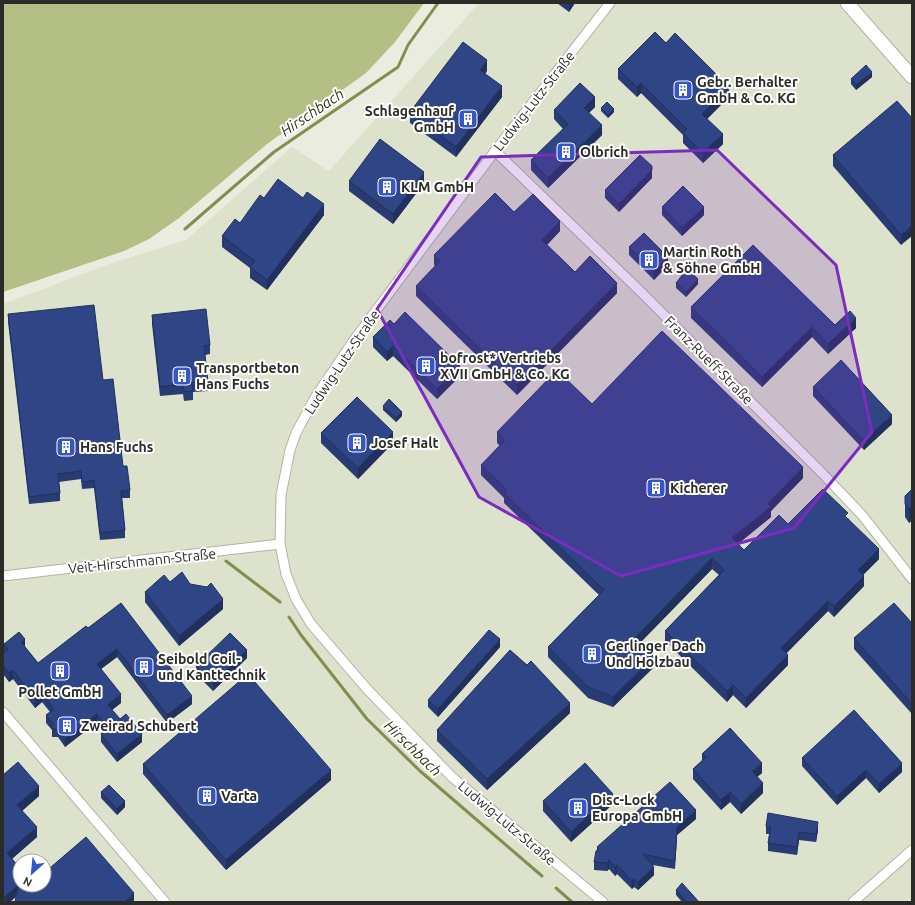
<svg xmlns="http://www.w3.org/2000/svg" width="915" height="905" font-family="Ubuntu,sans-serif">
<style>
.built{fill:#dde2cc;fill-rule:evenodd}
.green{fill:#b3bf85}
.lines{fill:none;stroke-linecap:round;stroke-linejoin:round}
.stream{stroke:#828d50;stroke-width:3}
.street-casing{stroke:#b0b3a5;stroke-width:11}
.secondary-casing{stroke:#b0b3a5;stroke-width:15}
.street{stroke:#fff;stroke-width:9}
.secondary{stroke:#fff;stroke-width:13}
.wall{fill:#293b73}
.shaded-wall{fill:#22305e}
.building{fill:#304586;stroke:#22305e}
.marked{fill:#7b2cbf;fill-opacity:0.2;stroke:#7b2cbf;stroke-width:3;stroke-linejoin:round}
.labels{text-anchor:middle;dominant-baseline:central;stroke-width:4;stroke-linejoin:round;paint-order:stroke}
.poi-label{font-size:14px;font-weight:bold;fill:#2b2c27;stroke:#fff;text-anchor:start}
.street-label{font-size:14px;fill:#2b2c27;stroke:#fff}
.water-label{font-size:15px;font-style:italic;fill:#323814;stroke:#fff}
</style>
<rect width="100%" height="100%" fill="#e9ecde"/>
<!-- built -->
<path class="built" d="M479,3H912V902H3V304L112,263L186,240L292,147L329,171ZM20,861H44V885H20Z"/>
<!-- green -->
<polygon class="green" points="3,3 424,3 395,42 366,73 267,144 179,218 149,239 124,251 3,292"/>
<g class="lines">
<!-- stream -->
<g class="stream">
<polyline points="185,229 274,152 398,67 408,45 438,3"/>
<polyline points="226,561 280,602"/>
<polyline points="289,617 301,635 367,719 420,771 542,876"/>
<polyline points="556,888 572,902"/>
</g>
<defs>
<g id="street">
<polyline points="495,151 640,291 823,474 862,515 912,579"/>
<polyline points="3,576 280,544"/>
<polyline points="3,712 165,902"/>
<polyline points="603,902 452,777 367,689 311,624 296,599 286,574 280,544 281,495 290,450 296,433 316,396 354,340 495,151 610,3"/>
<polyline points="853,902 912,850"/>
</g>
<polyline id="secondary" points="847,3 912,77"/>
</defs>
<!-- street casing -->
<use href="#street" class="street-casing"/>
<!-- secondary casing -->
<use href="#secondary" class="secondary-casing"/>
<!-- street -->
<use href="#street" class="street"/>
<!-- secondary -->
<use href="#secondary" class="secondary"/>
</g>
<!-- wall -->
<g class="wall">
<polygon points="557,3 575,3 569,12"/>
<polygon points="666,43 729,97 707,119 723,144 703,163 683,143 683,135 641,93 637,97 618,79 618,69"/>
<polygon points="487,71 485,74 502,97 456,157 410,123 410,112"/>
<polygon points="872,77 856,90 851,84 851,79"/>
<polygon points="595,107 589,113 602,135 548,188 531,170 531,160 563,129 554,119 554,110"/>
<polygon points="601,108 614,112 608,118 601,111"/>
<polygon points="912,118 901,245 833,166 833,155"/>
<polygon points="652,178 647,183 619,212 605,198 605,190"/>
<polygon points="349,181 424,183 393,224 349,191"/>
<polygon points="264,198 324,215 267,290 250,278 250,268 222,247 222,236 240,223"/>
<polygon points="662,207 704,215 682,236 662,215"/>
<polygon points="514,212 560,231 547,245 575,272 617,293 517,395 416,296 416,286 435,266 434,265 434,255"/>
<polygon points="629,247 668,265 654,280 629,255"/>
<polygon points="676,283 698,284 686,297 676,288"/>
<polygon points="691,307 835,325 856,328 828,354 812,337 762,387 691,318"/>
<polygon points="8,314 103,380 123,466 130,490 130,498 122,498 125,530 125,538 100,540 94,488 82,489 81,479 59,482 60,493 60,501 29,504 8,322"/>
<polygon points="152,315 210,345 210,354 205,355 208,382 208,391 193,392 193,400 184,401 183,394 160,396 152,324"/>
<polygon points="394,324 460,376 437,399 393,356 387,361 373,347 373,337"/>
<polygon points="813,387 892,424 864,450 813,396"/>
<polygon points="592,404 803,478 771,511 771,517 737,544 744,550 788,524 848,518 879,559 863,575 864,586 834,617 828,611 787,653 788,665 746,708 733,695 727,702 665,641 665,631 719,575 712,569 640,643 654,667 613,707 588,698 548,657 548,647 599,595 504,503 504,498 481,475 481,465 500,446 497,443 497,432"/>
<polygon points="383,406 402,416 396,422 383,410"/>
<polygon points="321,433 393,443 358,479 321,443"/>
<polygon points="912,489 912,520 909,523 905,517 905,496"/>
<polygon points="190,584 223,609 179,646 145,602 145,592"/>
<polygon points="912,623 912,714 854,649 854,638"/>
<polygon points="88,628 192,704 167,723 117,657 101,669 121,703 112,710 120,719 142,742 117,762 101,742 101,734 104,731 97,722 65,747 58,737 52,737 52,730 46,723 46,715 50,712 42,702 35,708 13,679 9,682 3,674 3,654 4,652 4,644 25,647 38,663"/>
<polygon points="500,647 438,717 428,707 428,700"/>
<polygon points="247,658 213,691 196,674 196,666"/>
<polygon points="570,713 487,790 437,741 437,730"/>
<polygon points="702,754 762,773 757,777 763,793 741,814 730,802 721,810 693,779 693,769 702,761"/>
<polygon points="802,758 902,772 879,793 866,778 837,805 802,766"/>
<polygon points="143,764 331,780 226,870 143,774"/>
<polygon points="3,775 39,796 22,811 37,837 12,859 20,885 134,902 16,896 10,902 3,902"/>
<polygon points="101,792 125,807 117,815 101,798"/>
<polygon points="543,801 613,804 571,842 543,811"/>
<polygon points="696,819 677,835 675,869 653,865 654,875 638,890 634,887 632,889 617,874 615,876 609,869 607,871 594,870 594,862 597,851 597,847"/>
<polygon points="766,826 818,830 816,842 799,840 797,855 768,851 768,843 769,834 766,834"/>
<polygon points="676,890 699,902 682,902 676,895"/>
</g>
<!-- shaded-wall -->
<g class="shaded-wall">
<polygon points="569,3 575,3 569,12"/>
<polygon points="487,60 487,71 480,80 480,70"/>
<polygon points="872,72 872,77 856,90 856,85"/>
<polygon points="641,83 641,93 637,97 637,87"/>
<polygon points="502,86 502,97 456,157 456,147"/>
<polygon points="729,87 729,97 702,124 702,114"/>
<polygon points="595,97 595,107 584,117 584,108"/>
<polygon points="614,109 614,112 608,118 608,115"/>
<polygon points="602,125 602,135 548,188 548,178"/>
<polygon points="723,134 723,144 703,163 703,153"/>
<polygon points="652,170 652,178 647,183 619,212 619,204"/>
<polygon points="424,172 424,183 393,224 393,214"/>
<polygon points="324,204 324,215 267,290 267,280"/>
<polygon points="704,207 704,215 682,236 682,228"/>
<polygon points="560,221 560,231 542,250 542,240"/>
<polygon points="912,225 912,236 901,245 901,235"/>
<polygon points="668,257 668,265 654,280 654,272"/>
<polygon points="698,279 698,284 686,297 686,292"/>
<polygon points="617,283 617,293 517,395 517,385"/>
<polygon points="856,318 856,328 828,354 828,344"/>
<polygon points="812,327 812,337 762,387 762,377"/>
<polygon points="393,346 393,356 387,361 387,352"/>
<polygon points="460,366 460,376 437,399 437,389"/>
<polygon points="402,412 402,416 396,422 396,418"/>
<polygon points="892,415 892,424 864,450 864,441"/>
<polygon points="393,432 393,443 358,479 358,468"/>
<polygon points="803,467 803,478 771,511 771,517 732,549 732,538 768,504"/>
<polygon points="912,507 912,520 909,523 909,509"/>
<polygon points="879,549 879,559 858,580 858,570"/>
<polygon points="712,558 712,569 635,648 635,638"/>
<polygon points="864,576 864,586 834,617 834,606"/>
<polygon points="223,599 223,609 179,646 179,636"/>
<polygon points="828,601 828,611 781,658 781,648"/>
<polygon points="25,639 25,648 21,642"/>
<polygon points="500,639 500,647 438,717 438,709"/>
<polygon points="117,649 117,657 97,672 97,664"/>
<polygon points="247,650 247,658 213,691 213,683"/>
<polygon points="788,655 788,665 746,708 746,698"/>
<polygon points="654,657 654,667 613,707 613,697"/>
<polygon points="13,670 13,679 9,682 9,673"/>
<polygon points="733,685 733,695 727,702 727,691"/>
<polygon points="42,693 42,702 35,708 35,699"/>
<polygon points="121,694 121,703 108,713 108,705"/>
<polygon points="192,696 192,704 167,723 167,715"/>
<polygon points="570,703 570,713 487,790 487,779"/>
<polygon points="97,714 97,722 65,747 65,739"/>
<polygon points="142,734 142,742 117,762 117,754"/>
<polygon points="762,763 762,773 752,781 752,771"/>
<polygon points="902,763 902,772 879,793 879,784"/>
<polygon points="331,770 331,780 226,870 226,860"/>
<polygon points="866,770 866,778 837,805 837,796"/>
<polygon points="763,783 763,793 741,814 741,804"/>
<polygon points="39,786 39,796 17,815 17,805"/>
<polygon points="730,792 730,802 721,810 721,800"/>
<polygon points="613,794 613,804 571,842 571,832"/>
<polygon points="125,801 125,807 117,815 117,809"/>
<polygon points="696,810 696,819 677,835 675,869 677,827"/>
<polygon points="818,822 818,830 816,842 816,834"/>
<polygon points="37,827 37,837 7,863 7,853"/>
<polygon points="799,832 799,840 797,855 797,847"/>
<polygon points="609,860 609,869 607,871 607,863"/>
<polygon points="617,865 617,874 615,876 615,867"/>
<polygon points="654,867 654,875 638,890 638,882"/>
<polygon points="634,879 634,887 632,889 632,881"/>
<polygon points="18,885 18,895 10,902 5,902 5,897"/>
<polygon points="134,893 134,902 124,902"/>
</g>
<!-- building -->
<g class="building">
<polygon points="655,32 666,43 675,33 729,87 702,114 723,134 703,153 683,133 687,129 641,83 637,87 618,69"/>
<polygon points="463,42 487,60 480,70 502,86 456,147 410,112"/>
<polygon points="866,65 872,72 856,85 851,79"/>
<polygon points="580,83 595,97 584,108 602,125 548,178 531,160 568,124 554,110"/>
<polygon points="897,101 912,118 912,225 901,235 833,155"/>
<polygon points="607,102 614,109 608,115 601,108"/>
<polygon points="380,139 424,172 393,214 349,181"/>
<polygon points="640,155 652,166 652,170 647,175 619,204 605,190"/>
<polygon points="278,179 303,198 307,192 324,204 267,280 250,267 255,261 222,236 235,219 240,223 260,195 264,198"/>
<polygon points="683,186 704,207 682,228 662,207"/>
<polygon points="495,193 514,212 533,194 560,221 542,240 575,272 590,256 617,283 517,385 416,286 440,261 434,255"/>
<polygon points="644,233 668,257 654,272 629,247"/>
<polygon points="753,245 835,325 850,311 856,318 828,344 812,327 762,377 691,307"/>
<polygon points="687,269 698,279 686,292 676,283"/>
<polygon points="94,305 103,380 113,379 123,466 127,466 130,490 121,491 125,530 100,533 94,480 82,482 81,471 58,474 60,493 29,497 8,314"/>
<polygon points="206,309 210,345 204,346 208,382 192,383 193,391 184,392 183,384 160,387 152,315"/>
<polygon points="405,312 460,366 437,389 393,346 387,352 373,337 390,320 394,324"/>
<polygon points="662,331 803,467 768,504 771,507 732,538 744,550 779,515 788,524 823,489 848,513 845,516 879,549 858,570 864,576 834,606 828,601 781,648 788,655 746,698 733,685 727,691 665,631 724,570 712,558 635,638 654,657 613,697 588,687 548,647 604,590 504,493 507,490 481,465 505,440 497,432 557,370 592,404"/>
<polygon points="841,360 892,415 864,441 813,387"/>
<polygon points="357,397 393,432 358,468 321,433"/>
<polygon points="389,399 402,412 396,418 383,406"/>
<polygon points="912,489 912,507 909,509 905,504 905,496"/>
<polygon points="182,572 190,584 207,587 211,583 223,599 179,636 145,592 164,575 170,582"/>
<polygon points="121,603 192,696 167,715 117,649 97,664 121,694 108,705 120,719 126,714 142,734 117,754 101,734 108,728 97,714 65,739 58,729 52,729 53,724 46,715 54,709 42,693 35,699 13,670 9,673 3,666 3,654 8,649 4,644 19,632 25,639 21,642 38,663 86,626 88,628"/>
<polygon points="894,603 912,623 912,704 854,638"/>
<polygon points="489,630 500,639 438,709 428,700"/>
<polygon points="230,633 247,650 213,683 196,666"/>
<polygon points="510,650 527,665 531,661 570,703 487,779 437,730"/>
<polygon points="248,674 331,770 226,860 143,764"/>
<polygon points="854,710 902,763 879,784 866,770 837,796 802,758"/>
<polygon points="730,728 762,763 752,771 763,783 741,804 730,792 721,800 693,769 706,757 702,754"/>
<polygon points="18,762 39,786 17,805 37,827 7,853 20,868 20,885 44,885 44,873 86,837 134,893 124,902 15,902 18,885 5,897 3,895 3,775"/>
<polygon points="585,763 613,794 571,832 543,801"/>
<polygon points="670,782 696,810 677,827 675,861 643,854 654,867 638,882 634,879 632,881 617,865 615,867 609,860 607,863 594,862 596,851 599,849 597,847"/>
<polygon points="109,785 125,801 117,809 101,792"/>
<polygon points="768,813 818,822 816,834 799,832 797,847 768,843 771,827 766,826"/>
<polygon points="682,883 699,902 687,902 676,890"/>
</g>
<!-- marked area -->
<path class="marked" d="M717,150L836,265L872,432L794,528L621,576L479,497L377,309L481,157Z"/>
<!-- icons -->
<defs>
<symbol id="building-square" viewBox="-11 -11 22 22"><rect x="-9" y="-9" width="18" height="18" rx="4" fill="#3655c6" stroke="#fff"/><path d="M-4-6H4V6H1V3H-1V6H-4ZM-2.5-4.3h1.7v1.8h-1.7ZM.8-4.3h1.7v1.8H.8ZM-2.5-1h1.7V.8h-1.7ZM.8-1h1.7V.8H.8Z" fill="#fff"/></symbol>
</defs>
<g fill-rule="evenodd">
<use href="#building-square" x="672" y="79" width="22" height="22"/>
<use href="#building-square" x="457" y="108" width="22" height="22"/>
<use href="#building-square" x="555" y="141" width="22" height="22"/>
<use href="#building-square" x="376" y="176" width="22" height="22"/>
<use href="#building-square" x="638" y="249" width="22" height="22"/>
<use href="#building-square" x="415" y="355" width="22" height="22"/>
<use href="#building-square" x="171" y="365" width="22" height="22"/>
<use href="#building-square" x="346" y="432" width="22" height="22"/>
<use href="#building-square" x="55" y="436" width="22" height="22"/>
<use href="#building-square" x="645" y="477" width="22" height="22"/>
<use href="#building-square" x="581" y="643" width="22" height="22"/>
<use href="#building-square" x="133" y="656" width="22" height="22"/>
<use href="#building-square" x="49" y="660" width="22" height="22"/>
<use href="#building-square" x="56" y="715" width="22" height="22"/>
<use href="#building-square" x="196" y="785" width="22" height="22"/>
<use href="#building-square" x="567" y="797" width="22" height="22"/>
</g>
<g class="labels">
<!-- poi labels -->
<g class="poi-label">
<text x="697" y="82">Gebr. Berhalter<tspan x="697" dy="16">GmbH &amp; Co. KG</tspan></text>
<text x="454" y="111" text-anchor="end">Schlagenhauf<tspan x="454" dy="16">GmbH</tspan></text>
<text x="580" y="152">Olbrich</text>
<text x="401" y="187">KLM GmbH</text>
<text x="663" y="252">Martin Roth<tspan x="663" dy="16">&amp; Söhne GmbH</tspan></text>
<text x="440" y="358">bofrost* Vertriebs<tspan x="440" dy="16">XVII GmbH &amp; Co. KG</tspan></text>
<text x="196" y="368">Transportbeton<tspan x="196" dy="16">Hans Fuchs</tspan></text>
<text x="371" y="443">Josef Halt</text>
<text x="80" y="447">Hans Fuchs</text>
<text x="670" y="488">Kicherer</text>
<text x="606" y="646">Gerlinger Dach<tspan x="606" dy="16">Und Holzbau</tspan></text>
<text x="158" y="659">Seibold Coil-<tspan x="158" dy="16">und Kanttechnik</tspan></text>
<text x="60" y="692" text-anchor="middle">Pollet GmbH</text>
<text x="81" y="726">Zweirad Schubert</text>
<text x="221" y="796">Varta</text>
<text x="592" y="800">Disc-Lock<tspan x="592" dy="16">Europa GmbH</tspan></text>
</g>
<!-- street labels -->
<g class="street-label">
<text transform="translate(534 101) rotate(-52)">Ludwig-Lutz-Straße</text>
<text transform="translate(709 360) rotate(45)">Franz-Rueff-Straße</text>
<text transform="translate(342 362) rotate(-56)">Ludwig-Lutz-Straße</text>
<text transform="translate(142 561) rotate(-6)">Veit-Hirschmann-Straße</text>
<text transform="translate(507 823) rotate(40)">Ludwig-Lutz-Straße</text>
</g>
<!-- water labels -->
<g class="water-label">
<text transform="translate(312 112) rotate(-34)">Hirschbach</text>
<text transform="translate(413 748) rotate(44)">Hirschbach</text>
</g>
</g>
<!-- border -->
<rect width="915" height="905" fill="none" stroke="#2b2c27" stroke-width="8"/>
<!-- north arrow -->
<g transform="translate(32 873) rotate(207)"><circle r="19" fill="#ffffff" stroke="#aaaba9"/>
<path d="M0-3L7 15L0 10L-7 15Z" fill="#3655c6"/>
<text y="-6" font-size="11" font-weight="bold" text-anchor="middle" fill="#2b2c27">N</text>
</g>
</svg>
